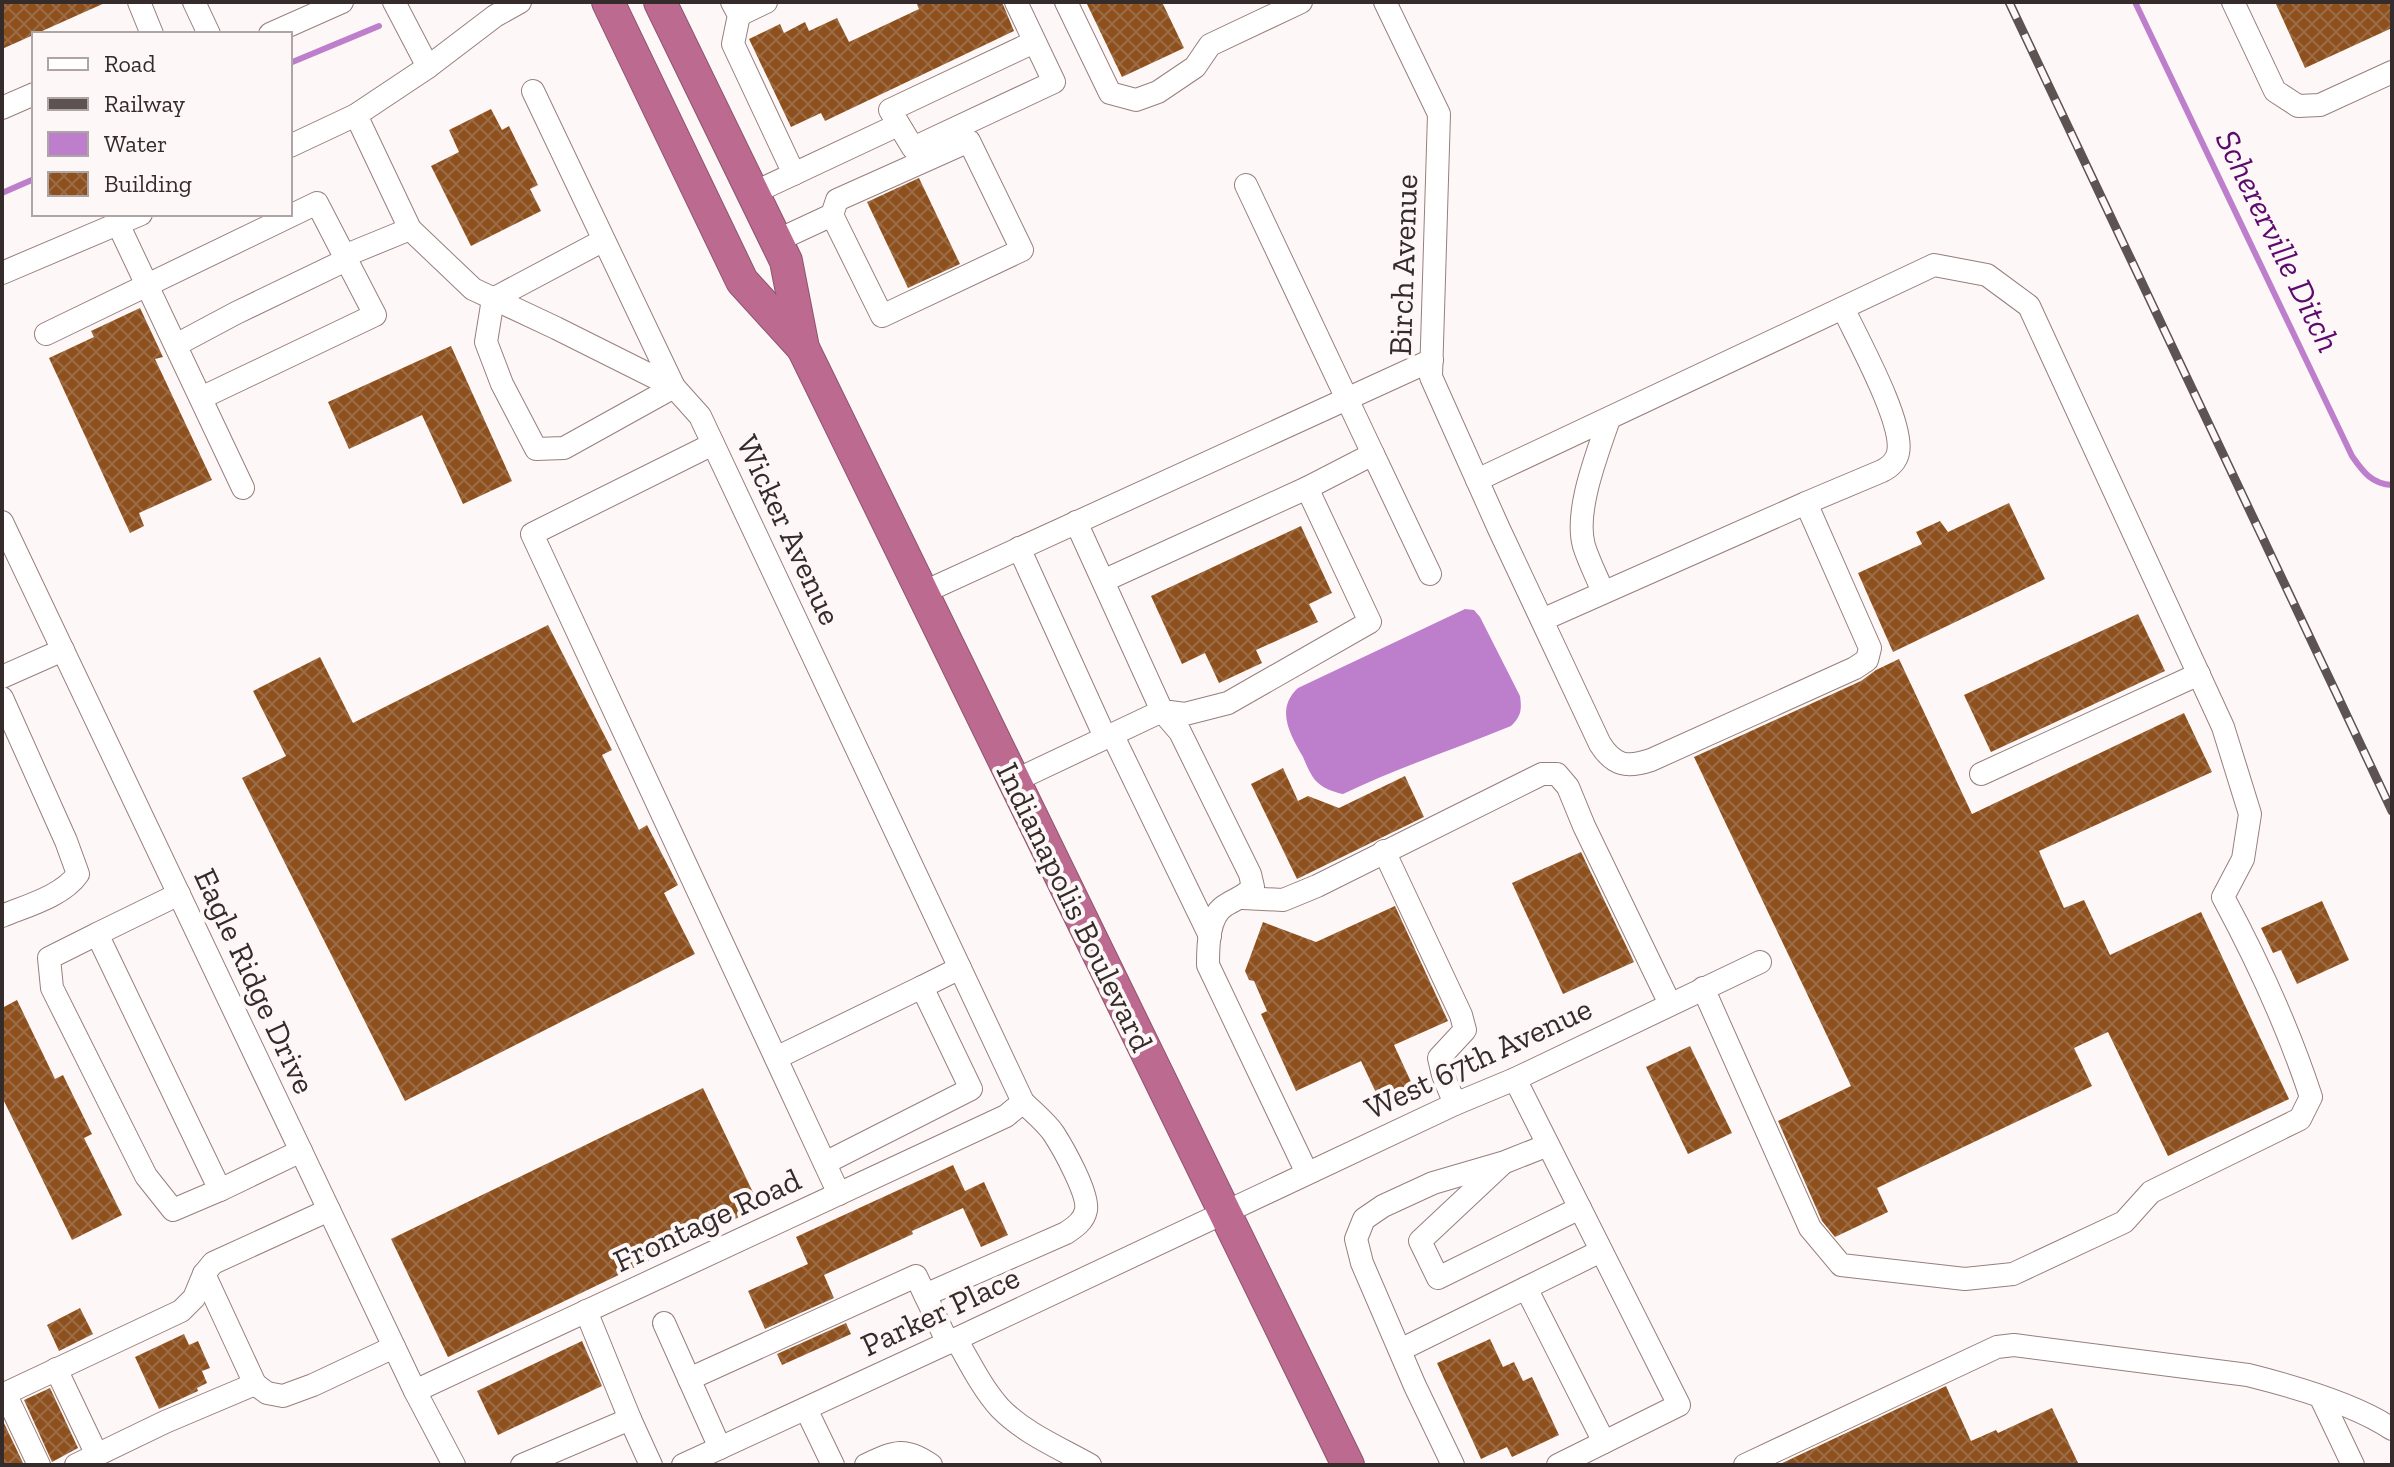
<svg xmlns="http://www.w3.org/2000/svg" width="2394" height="1467" font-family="'Zilla Slab',serif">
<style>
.water{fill:#bd7fcc}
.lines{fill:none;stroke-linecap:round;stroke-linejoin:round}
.stream{stroke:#bd7fcc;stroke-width:6}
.building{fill:url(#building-cross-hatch)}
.minor-casing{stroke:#977f7d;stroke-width:24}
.highway-casing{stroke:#8d546c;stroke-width:34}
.minor{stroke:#fff;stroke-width:22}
.highway{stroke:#bd6a90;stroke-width:32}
.rail-casing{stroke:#5c5352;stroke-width:9}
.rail{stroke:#fdf8f7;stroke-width:6;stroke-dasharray:18;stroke-linecap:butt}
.labels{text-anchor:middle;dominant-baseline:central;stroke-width:8;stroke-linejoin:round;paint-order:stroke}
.street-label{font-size:32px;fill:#352b2a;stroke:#fdf8f7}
.water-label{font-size:34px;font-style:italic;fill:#5c0a6d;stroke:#fdf8f7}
</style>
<defs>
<pattern id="building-cross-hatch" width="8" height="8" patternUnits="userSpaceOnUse" patternTransform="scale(2)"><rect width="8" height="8" fill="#8e511e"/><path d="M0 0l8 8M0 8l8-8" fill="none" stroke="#9b6c46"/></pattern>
</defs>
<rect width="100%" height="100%" fill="#fdf8f7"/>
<!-- water -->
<path class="water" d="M1465,609L1474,610L1480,617L1520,696C1522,710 1521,716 1511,726C1455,749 1397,768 1343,794C1333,792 1322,788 1315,780C1310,774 1306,764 1303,757C1290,734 1275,709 1298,688Z"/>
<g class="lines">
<!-- stream -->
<g class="stream">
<path d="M2135,2L2352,456C2363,472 2372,484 2392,485"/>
<polyline points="290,63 379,26"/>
<polyline points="2,193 34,179"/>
</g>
</g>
<!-- building -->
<g class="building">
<polygon points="2,2 107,2 2,49"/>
<polygon points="916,2 1002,2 1014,31 825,121 821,113 791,127 749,39 780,24 784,33 805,22 809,31 837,18 849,42 919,9"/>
<polygon points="1086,2 1162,2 1184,48 1122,77"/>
<polygon points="2275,2 2392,2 2392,28 2305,68"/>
<polygon points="491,109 502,130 509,126 538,185 530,189 541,211 471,246 431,166 459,152 449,130"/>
<polygon points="919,178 960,264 908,288 867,202"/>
<polygon points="140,308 163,357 155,359 212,480 139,513 144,526 130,533 49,358 94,337 91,331"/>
<polygon points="451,346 512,481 463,504 422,415 349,449 328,402"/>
<polygon points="2009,503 2045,579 1893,652 1858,573 1922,544 1916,532 1940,521 1948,532"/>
<polygon points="1301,526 1332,593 1309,604 1318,622 1256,650 1262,663 1219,683 1205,653 1182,664 1151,596"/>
<polygon points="2138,614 2165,671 1991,752 1964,695"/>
<polygon points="548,625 612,750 602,755 639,830 647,825 678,885 664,893 695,954 405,1101 242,778 286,756 253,691 320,657 353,723"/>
<polygon points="1899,659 1972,814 2184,713 2212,772 2039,851 2064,908 2084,900 2110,955 2201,912 2289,1099 2168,1156 2108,1032 2074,1048 2092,1086 1877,1188 1888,1212 1835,1237 1822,1221 1778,1121 1851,1086 1694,757 1861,681 1876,670"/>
<polygon points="1283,768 1298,801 1308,796 1339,808 1405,776 1424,817 1297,879 1251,784"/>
<polygon points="1581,852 1634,962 1563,994 1512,883"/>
<polygon points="2322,901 2349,960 2297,984 2281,950 2273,953 2261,928"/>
<polygon points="1395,906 1448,1021 1394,1045 1412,1084 1379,1099 1361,1061 1296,1091 1261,1014 1267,1011 1254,981 1249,980 1245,971 1263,922 1316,942"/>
<polygon points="17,1000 55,1079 63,1075 92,1134 84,1138 122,1215 72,1240 2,1097 2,1008"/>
<polygon points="1690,1046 1732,1133 1688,1154 1646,1067"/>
<polygon points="703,1088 760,1207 448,1357 391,1239"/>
<polygon points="953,1165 965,1191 984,1182 1008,1235 981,1247 963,1208 912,1231 913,1234 824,1275 834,1298 765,1329 748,1291 808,1264 796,1237"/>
<polygon points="80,1308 93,1334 59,1351 47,1325"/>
<polygon points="846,1323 851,1334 782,1365 777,1354"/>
<polygon points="184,1334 189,1345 198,1341 210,1368 202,1371 207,1383 197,1388 198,1391 159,1409 135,1357"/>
<polygon points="1490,1339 1503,1367 1514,1362 1523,1381 1532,1377 1559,1435 1512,1457 1507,1447 1481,1459 1437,1363"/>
<polygon points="582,1341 602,1386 498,1435 477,1391"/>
<polygon points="1946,1386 1971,1441 1996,1430 1998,1433 2052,1408 2079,1465 1778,1465"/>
<polygon points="50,1388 78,1448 52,1462 24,1400"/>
<polygon points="2,1419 24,1465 2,1465"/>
</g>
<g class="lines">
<defs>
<g id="minor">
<polyline points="139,2 152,34"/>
<polyline points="194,2 209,34"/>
<polyline points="394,2 428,67"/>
<polyline points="732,2 739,15 733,44 794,174"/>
<polyline points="1016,2 1054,82 913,148 890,110 1034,42"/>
<polyline points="1066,2 1110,93 1136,100 1158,92 1195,67 1210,45 1301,2"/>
<path d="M1385,2L1439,114L1431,377L1499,529C1533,600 1566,672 1600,744C1614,766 1627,768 1651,760L1855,668L1867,660L1870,648L1806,503L1542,620"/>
<polyline points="2233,2 2275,91 2298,106 2320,105 2392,72"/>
<polyline points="739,15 766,2"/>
<polyline points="270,34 342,2"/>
<polyline points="533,91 674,387 564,448 536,449 502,384 486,342 493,299 604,240"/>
<polyline points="2,108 34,94"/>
<path d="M356,115L410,229L473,289L556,328L674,387L700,416L1023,1102C1033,1112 1046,1122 1054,1134C1063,1148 1089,1194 1086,1210C1084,1221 1075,1227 1066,1233L925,1295"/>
<polyline points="290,146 356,115 428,67 495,16 520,2"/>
<polyline points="1246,185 1373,454"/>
<polyline points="753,193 898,125"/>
<polyline points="118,224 243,488"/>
<polyline points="776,241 832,215 882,316 1022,250 969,141 837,200 832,215"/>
<polyline points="344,256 410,229"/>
<polyline points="2,273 141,214"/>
<polyline points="46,334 317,203 375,315 201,398"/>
<polyline points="176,345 236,313 346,260"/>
<polyline points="713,444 532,534 839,1194"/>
<path d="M1477,480L1934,265L1987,275L2029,306L2223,727L2250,814L2243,859L2223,897C2257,960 2289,1030 2311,1097L2300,1119L2151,1192L2124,1222L2013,1274L1965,1279L1841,1265L1810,1228L1703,988"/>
<polyline points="1307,488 1373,454 1430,574"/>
<path d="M1806,503L1882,471C1890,467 1896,462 1898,453C1905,424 1857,338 1843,308"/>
<polyline points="2,522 415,1391 454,1465"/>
<polyline points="1076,522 1162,711 1185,714 1228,703 1370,622 1307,488 1103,581"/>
<polyline points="1019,548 1105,737"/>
<path d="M1603,592C1597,577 1589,562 1584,546C1574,511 1598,452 1609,419"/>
<polyline points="922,593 1432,360"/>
<polyline points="2,677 63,650"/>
<path d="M2,698L66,841L78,874C63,896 26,906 2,916"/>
<polyline points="1112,734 1210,936"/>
<polyline points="1981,774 2199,674"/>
<path d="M1014,781L1162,711L1180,732L1250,874L1253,887C1244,897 1237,898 1226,905C1208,915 1208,946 1208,965L1307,1173"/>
<polyline points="1384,851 1461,1015 1465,1030 1439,1058 1443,1075 1455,1104"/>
<polyline points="179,894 97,934 220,1190 301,1151"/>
<polyline points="1243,898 1283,900 1317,886 1542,774 1557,774 1568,787 1584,826 1670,1004"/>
<polyline points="97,934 49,958 52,988 146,1176 173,1210 220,1190"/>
<polyline points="776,1058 922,987"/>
<polyline points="1515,1079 1679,1405 1558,1465"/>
<polyline points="825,1163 971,1089 922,987 960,968"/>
<polyline points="1501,1165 1420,1241 1438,1278 1580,1208"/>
<polyline points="1526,1288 1604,1442"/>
<polyline points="664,1323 720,1448"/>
<path d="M956,1339C970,1363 982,1388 1000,1408C1024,1433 1060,1448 1090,1465"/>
<polyline points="1400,1350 1601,1251"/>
<polyline points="56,1369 97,1455"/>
<polyline points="689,1379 916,1276 948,1343"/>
<polyline points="255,1384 267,1393 283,1396 313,1385 394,1347"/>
<polyline points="415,1391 1006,1116 1023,1102"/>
<polyline points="5,1393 39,1465"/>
<polyline points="2,1395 181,1311 194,1298 204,1274 213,1263 329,1210"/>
<polyline points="2321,1398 2353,1465"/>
<polyline points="806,1409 833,1465"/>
<polyline points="630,1419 651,1465"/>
<polyline points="76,1465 165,1422 255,1384 204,1274"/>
<polyline points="522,1465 630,1419 586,1311"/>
<polyline points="683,1465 956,1339 1455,1104 1515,1079 1760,962"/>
<path d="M866,1465C894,1452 904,1446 931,1465"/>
<polyline points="1453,1465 1415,1386 1362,1263 1356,1239 1364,1219 1383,1206 1433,1183 1505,1162 1548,1145"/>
<path d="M1745,1465L1997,1347L2014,1345L2248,1375C2292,1386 2355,1404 2392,1429"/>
</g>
<g id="highway">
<polyline points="608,2 742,281 803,348"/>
<polyline points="660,2 786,261 803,348 1348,1465"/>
</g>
</defs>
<!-- minor casing -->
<use href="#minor" class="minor-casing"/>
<!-- highway casing -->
<use href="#highway" class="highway-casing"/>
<!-- minor -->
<use href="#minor" class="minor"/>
<!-- highway -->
<use href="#highway" class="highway"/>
<defs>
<polyline id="rail" points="2009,2 2392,811"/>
</defs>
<!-- rail casing -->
<use href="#rail" class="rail-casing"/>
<!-- rail -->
<use href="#rail" class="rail"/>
</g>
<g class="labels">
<!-- street labels -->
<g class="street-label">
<text transform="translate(1403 265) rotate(-88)">Birch Avenue</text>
<text transform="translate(789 530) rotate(65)">Wicker Avenue</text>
<text transform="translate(1075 907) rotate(64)">Indianapolis Boulevard</text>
<text transform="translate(255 981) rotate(65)">Eagle Ridge Drive</text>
<text transform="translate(1478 1058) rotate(-25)">West 67th Avenue</text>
<text transform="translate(707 1220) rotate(-25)">Frontage Road</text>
<text transform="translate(940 1311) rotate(-25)">Parker Place</text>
</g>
<!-- water labels -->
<g class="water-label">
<text transform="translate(2278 241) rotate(64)">Schererville Ditch</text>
</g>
</g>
<!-- border -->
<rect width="2394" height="1467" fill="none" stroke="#352b2a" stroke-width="8"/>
<!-- legend -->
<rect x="32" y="32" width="260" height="184" fill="#fdf8f7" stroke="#ada6a5" stroke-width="2"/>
<rect x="48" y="58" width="40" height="12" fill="#ffffff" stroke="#ada6a5" stroke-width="2"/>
<text x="104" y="72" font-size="24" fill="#352b2a">Road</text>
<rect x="48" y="98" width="40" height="12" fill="#5c5352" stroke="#ada6a5" stroke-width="2"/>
<text x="104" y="112" font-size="24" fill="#352b2a">Railway</text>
<rect x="48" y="132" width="40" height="24" fill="#bd7fcc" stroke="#ada6a5" stroke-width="2"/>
<text x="104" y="152" font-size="24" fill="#352b2a">Water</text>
<rect x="48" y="172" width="40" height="24" fill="url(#building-cross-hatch)" stroke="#ada6a5" stroke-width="2"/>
<text x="104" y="192" font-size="24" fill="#352b2a">Building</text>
</svg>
